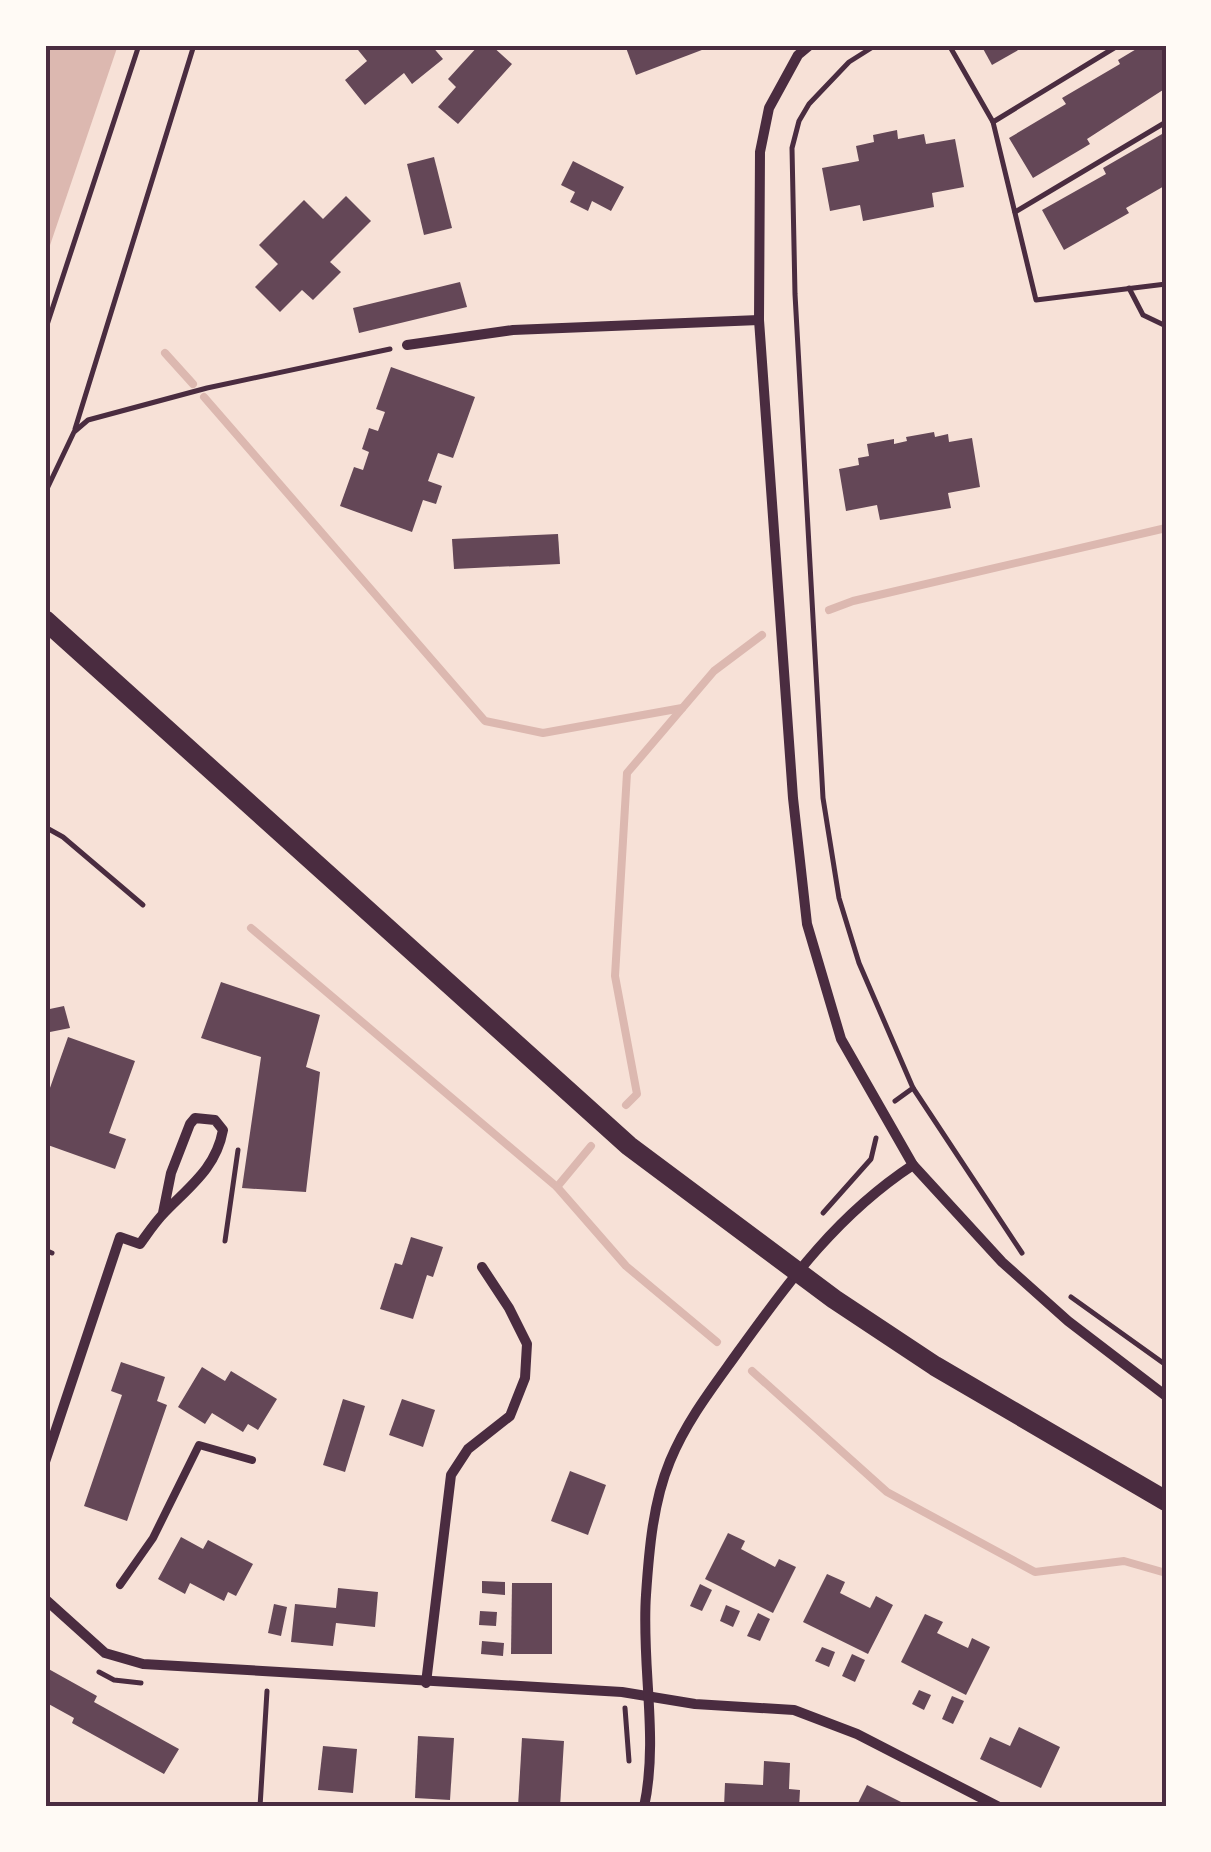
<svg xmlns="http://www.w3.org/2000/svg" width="1211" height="1852" font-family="'PT Sans',sans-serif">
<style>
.water{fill:#dcb8b0}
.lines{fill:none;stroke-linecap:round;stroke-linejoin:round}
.stream{stroke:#dcb8b0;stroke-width:8}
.building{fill:#644757}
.path{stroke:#4a2c40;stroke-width:5}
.service{stroke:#4a2c40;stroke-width:8}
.minor{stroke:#4a2c40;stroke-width:10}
.secondary{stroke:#4a2c40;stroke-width:20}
.neatline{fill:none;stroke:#4a2c40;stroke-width:4}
</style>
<rect width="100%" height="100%" fill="#f7e1d7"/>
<!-- water -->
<polygon class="water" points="45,45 118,45 45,260"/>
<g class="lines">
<!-- stream -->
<g class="stream">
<polyline points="165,353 193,384"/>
<polyline points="204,397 485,721 543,733 682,708"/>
<polyline points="829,610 853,601 1166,528"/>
<polyline points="251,928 557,1187 591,1146"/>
<polyline points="626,1105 637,1094 615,976 627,773 714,671 762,635"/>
<polyline points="557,1187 626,1266 717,1342"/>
<polyline points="752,1371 887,1492 1035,1572 1124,1561 1166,1573"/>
</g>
</g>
<!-- building -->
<g class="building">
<polygon points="354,45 431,45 443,59 412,84 404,73 365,105 345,80 367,61"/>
<polygon points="479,45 491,45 512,64 458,124 438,107 456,87 448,79"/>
<polygon points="625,45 715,45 636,75"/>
<polygon points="981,45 1027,45 992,65"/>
<polygon points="1143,45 1166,45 1166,88 1087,139 1090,144 1033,178 1009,138 1066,104 1062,98 1120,64 1118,60"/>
<polygon points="897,130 898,139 924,134 926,144 955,139 964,187 932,193 934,207 863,221 860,205 830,211 822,168 859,161 856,146 874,142 873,135"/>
<polygon points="1162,134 1166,138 1166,185 1126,208 1129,213 1064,250 1042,210 1106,174 1103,168"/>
<polygon points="434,157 452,228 424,235 407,164"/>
<polygon points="573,161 624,187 611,211 592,201 588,211 570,202 575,192 561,185"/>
<polygon points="346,196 371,221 330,262 341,272 313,300 302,290 280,312 255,287 278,264 259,245 304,200 323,219"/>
<polygon points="460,282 467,307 359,333 353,308"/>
<polygon points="391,367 475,397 453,458 438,453 428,481 442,486 436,504 423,500 412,532 340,506 354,467 363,470 369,452 362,449 369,428 378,431 385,412 376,409"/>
<polygon points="934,432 935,437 948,434 949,442 972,438 980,487 948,493 951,508 880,520 877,505 846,511 839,469 859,465 858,458 869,456 867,444 894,439 894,444 907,441 906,437"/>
<polygon points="558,534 560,564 454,569 452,539"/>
<polygon points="221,982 320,1015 306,1067 320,1072 306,1192 242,1188 261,1057 201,1038"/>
<polygon points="64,1006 70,1028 45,1033 45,1010"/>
<polygon points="68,1037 135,1061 109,1133 126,1139 115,1169 45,1144 45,1102"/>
<polygon points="411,1237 443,1247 433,1277 427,1275 413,1319 380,1309 395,1263 402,1265"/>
<polygon points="121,1362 165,1377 157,1401 167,1405 127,1521 84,1506 122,1395 111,1391"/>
<polygon points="202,1367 225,1381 231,1371 277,1399 258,1430 248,1424 243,1432 212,1413 205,1424 178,1407"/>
<polygon points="343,1399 365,1406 345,1472 323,1465"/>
<polygon points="402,1399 435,1410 423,1447 389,1435"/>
<polygon points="570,1471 606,1485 588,1535 551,1521"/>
<polygon points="728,1533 745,1541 741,1549 775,1567 779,1559 796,1567 773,1613 705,1579"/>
<polygon points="181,1537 203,1549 208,1540 253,1564 236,1596 228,1592 224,1601 190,1583 185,1594 158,1579"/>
<polygon points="827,1574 845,1582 840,1593 870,1608 876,1596 893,1605 868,1654 803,1622"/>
<polygon points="482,1581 505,1582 505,1595 482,1593"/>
<polygon points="512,1583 552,1583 552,1654 511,1654"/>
<polygon points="700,1584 712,1590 702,1611 690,1606"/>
<polygon points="338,1588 378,1592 375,1627 336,1623 333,1646 291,1642 295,1604 336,1608"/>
<polygon points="274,1604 287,1607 281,1636 268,1633"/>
<polygon points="726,1605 740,1611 733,1627 720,1621"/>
<polygon points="480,1611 497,1612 496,1626 479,1625"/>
<polygon points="758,1613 770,1619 760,1641 747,1636"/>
<polygon points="925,1614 943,1622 937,1633 968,1648 972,1638 990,1647 966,1695 901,1662"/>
<polygon points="482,1641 504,1643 503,1656 481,1654"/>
<polygon points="822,1647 835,1652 829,1667 815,1661"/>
<polygon points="852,1654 865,1660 855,1682 842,1676"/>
<polygon points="45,1667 97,1696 94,1702 179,1749 164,1774 72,1723 74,1718 45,1702"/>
<polygon points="919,1690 931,1695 924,1710 912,1704"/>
<polygon points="952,1696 964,1701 953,1724 942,1719"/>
<polygon points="1019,1727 1060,1747 1041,1788 980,1759 990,1737 1010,1746"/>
<polygon points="418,1736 454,1738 450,1800 415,1798"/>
<polygon points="522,1738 564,1741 560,1807 518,1807"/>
<polygon points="323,1746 357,1749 353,1793 318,1790"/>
<polygon points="764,1761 790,1763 789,1789 800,1790 799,1807 724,1807 725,1783 763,1785"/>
<polygon points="867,1785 901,1802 898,1807 842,1807 845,1802 856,1807"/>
</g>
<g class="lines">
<!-- path -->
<g class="path">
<polyline points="876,45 849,62 809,104 799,121 792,148 795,294 823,798 839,898 859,963 913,1088 1022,1253"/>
<polyline points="949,45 993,122 1036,300 1166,284"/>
<polyline points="993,122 1119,45"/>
<polyline points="1015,212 1166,122"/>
<polyline points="1129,288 1143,315 1166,326"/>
<polyline points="45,331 139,45"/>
<polyline points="75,429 194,45"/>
<polyline points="45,493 74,432 88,420 207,388 390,349"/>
<polyline points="45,827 63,837 143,905"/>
<polyline points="895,1101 913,1088"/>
<polyline points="823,1213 871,1159 876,1138"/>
<polyline points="225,1241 238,1150"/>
<polyline points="45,1250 52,1253"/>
<polyline points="1071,1297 1166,1365"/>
<polyline points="99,1672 114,1680 141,1683"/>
<polyline points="625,1708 629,1761"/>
<polyline points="260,1807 267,1691"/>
</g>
<!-- service -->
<polyline class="service" points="120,1585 153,1538 199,1445 252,1460"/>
<!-- minor -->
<g class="minor">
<polyline points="810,45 798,55 769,108 760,152 759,320 793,798 807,924 841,1039 913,1165"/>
<polyline points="407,345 513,330 759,320"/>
<path d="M45,1462L120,1237L140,1244C148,1233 155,1222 165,1212C190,1186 216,1168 223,1130L215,1120L195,1118L190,1124L171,1173L163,1213"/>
<polyline points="45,1599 105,1653 143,1664 622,1692 695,1704 794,1710 857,1734 999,1807"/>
<polyline points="426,1683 451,1475 468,1449 510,1416 525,1378 527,1344 509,1308 482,1267"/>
<path d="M644,1807C659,1738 641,1665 646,1595C649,1550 653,1502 670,1461C687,1420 713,1387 738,1352C791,1279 837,1215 913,1165L1002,1262L1068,1321L1166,1396"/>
</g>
<!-- secondary -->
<polyline class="secondary" points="45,620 629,1146 834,1299 935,1366 1166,1501"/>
</g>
<!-- border -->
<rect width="1211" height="1852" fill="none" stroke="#fffaf5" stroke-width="95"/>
<rect x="48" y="48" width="1116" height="1756" class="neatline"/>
</svg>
